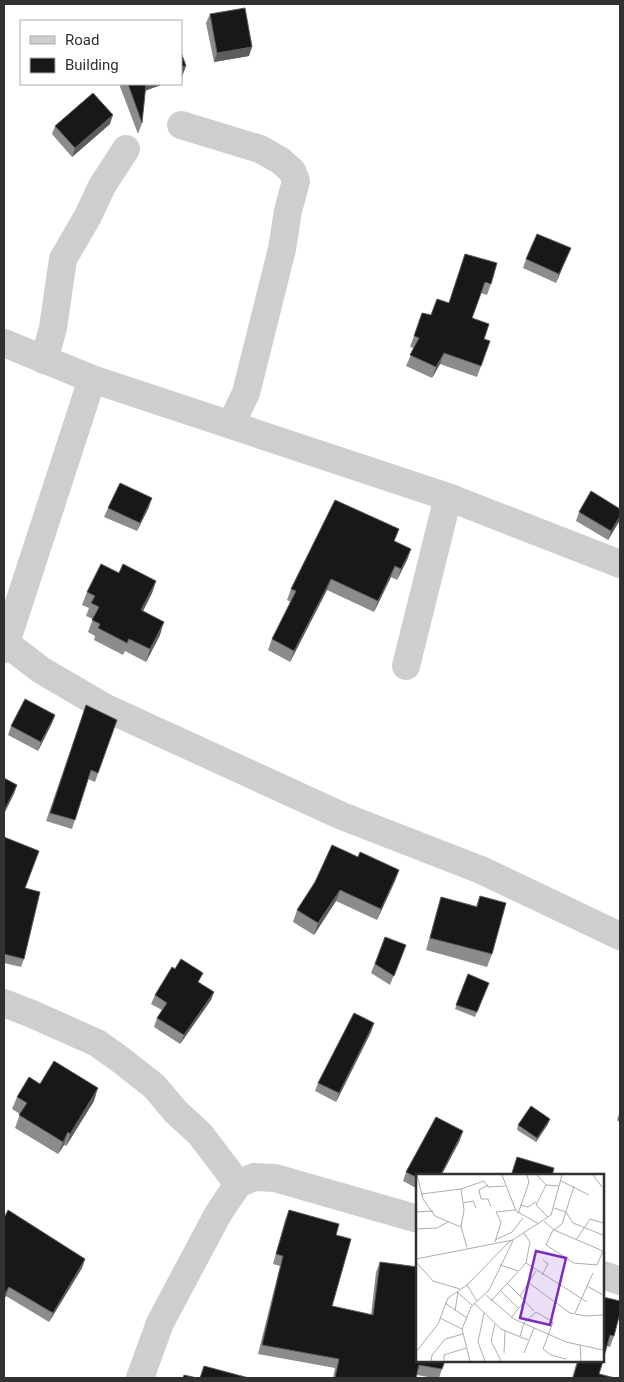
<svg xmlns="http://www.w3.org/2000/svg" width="624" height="1382" font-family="Roboto,sans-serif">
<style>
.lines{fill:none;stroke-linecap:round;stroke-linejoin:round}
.minor{stroke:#cecece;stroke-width:28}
.wall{fill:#8c8c8c}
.shaded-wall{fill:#5d5d5d}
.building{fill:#181818;stroke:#5d5d5d}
.inset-road{fill:none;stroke:#adadad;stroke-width:1}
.view{fill:#7b2cbf;fill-opacity:0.15;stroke:#7b2cbf;stroke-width:2.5}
.inset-edge{fill:none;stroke:#313131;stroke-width:2.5}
</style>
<rect width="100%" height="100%" fill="#fff"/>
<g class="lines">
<!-- minor -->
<g class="minor">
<polyline points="181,125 260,149 281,161 292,171 296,181 288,211 282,249 246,393 231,424"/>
<polyline points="4,343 92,379 448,497 620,564"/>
<polyline points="44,360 53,328 63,259 88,216 102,186 126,149"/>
<polyline points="6,643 41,670 106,708 342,816 481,870 620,936"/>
<polyline points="4,649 92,379"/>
<polyline points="406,666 448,497"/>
<polyline points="4,1003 32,1014 97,1043 121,1060 154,1086 176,1112 200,1134 238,1184"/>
<polyline points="603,1275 620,1281"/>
<polyline points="140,1378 160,1323 218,1214 238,1184 254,1177 275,1178 418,1219"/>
</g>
</g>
<!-- wall -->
<g class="wall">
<polygon points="210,14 249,56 214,62 206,23"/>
<polygon points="119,84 164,84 145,90 142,123 138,134"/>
<polygon points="110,124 72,157 52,134 55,126"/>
<polygon points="571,248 556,283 523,268 526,259"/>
<polygon points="465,254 491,284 487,295 481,293 472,318 484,339 490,341 477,377 440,364 432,378 406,366 414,348 410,347 422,313 431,315 449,303"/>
<polygon points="149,507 137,531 104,517 108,508"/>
<polygon points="579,512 620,520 608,540 576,521"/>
<polygon points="395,541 411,549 407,560 397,580 391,577 374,612 327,590 290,662 268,650 272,639 291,602 287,600 291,589"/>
<polygon points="119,573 156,581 152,593 143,611 160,635 146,662 125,651 123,655 94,640 95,636 88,632 93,619 86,616 89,608 82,605 87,592"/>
<polygon points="86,705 117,720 95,782 88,779 72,829 46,821"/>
<polygon points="55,715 52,723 38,751 8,735 11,726"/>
<polygon points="4,837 25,888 24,959 21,967 4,963"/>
<polygon points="358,857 399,870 395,881 377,920 336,901 314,935 293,922 297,910"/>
<polygon points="480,896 492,954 487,967 426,950 437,910 441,897 476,906"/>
<polygon points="385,937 406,945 390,985 371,973"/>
<polygon points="468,974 489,983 475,1017 455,1009"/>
<polygon points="199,983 214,992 211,1000 180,1044 154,1027 157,1018 162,1010 151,1004 155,995"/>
<polygon points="371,1032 336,1102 315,1091 318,1083"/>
<polygon points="40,1084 94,1101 66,1146 64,1145 58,1154 15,1128 20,1114 12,1109 17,1097"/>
<polygon points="620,1111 620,1123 617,1120"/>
<polygon points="548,1124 536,1142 517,1130 518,1125"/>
<polygon points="460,1140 441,1176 418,1176 418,1189 403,1181 406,1172"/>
<polygon points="289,1210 336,1235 332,1306 371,1315 376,1272 380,1262 442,1369 439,1378 434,1378 417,1375 416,1378 333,1378 335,1368 258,1354 280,1266 273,1264 285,1220"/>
<polygon points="4,1215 85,1259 82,1268 49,1322 6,1296 4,1299"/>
<polygon points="603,1297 614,1336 610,1347 607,1346"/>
<polygon points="577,1361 603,1361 599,1374 615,1378 572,1378"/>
</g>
<!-- shaded-wall -->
<g class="shaded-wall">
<polygon points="252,47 249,56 214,62 217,53"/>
<polygon points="186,66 182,77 181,77 181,67"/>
<polygon points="145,84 164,84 142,92"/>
<polygon points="113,115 110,124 72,157 75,148"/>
<polygon points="571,248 567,257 556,283 559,274"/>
<polygon points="444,353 440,364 432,378 436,367"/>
<polygon points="152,498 149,507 137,531 140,523"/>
<polygon points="620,516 620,520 608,540 611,531"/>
<polygon points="411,549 407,560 397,580 401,569"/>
<polygon points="395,566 391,577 374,612 378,601"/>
<polygon points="331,579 327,590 290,662 294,651"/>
<polygon points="156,581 152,593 137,623 141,610"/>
<polygon points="164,622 160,635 146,662 150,649"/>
<polygon points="55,715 52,723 38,751 41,742"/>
<polygon points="17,785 14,794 4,814 4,811"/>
<polygon points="399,870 395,881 377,920 381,909"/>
<polygon points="340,890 336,901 314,935 318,923"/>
<polygon points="214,992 211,1000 180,1044 184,1035"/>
<polygon points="374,1023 371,1032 336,1102 339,1093"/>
<polygon points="98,1088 94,1101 66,1146 70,1134"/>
<polygon points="550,1119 548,1124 536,1142 537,1138"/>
<polygon points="463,1131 460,1140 441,1176 440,1176"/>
<polygon points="68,1132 64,1145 58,1154 63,1142"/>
<polygon points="85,1259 82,1268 49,1322 53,1313"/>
<polygon points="9,1287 6,1296 4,1299 5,1293"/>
</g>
<!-- building -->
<g class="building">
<polygon points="245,8 252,47 217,53 210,14"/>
<polygon points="181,52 186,66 181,67"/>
<polygon points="128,84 146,84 142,123"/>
<polygon points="93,93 113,115 75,148 55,126"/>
<polygon points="537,234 571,248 559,274 526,259"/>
<polygon points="465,254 497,263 491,284 485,282 472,318 489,324 484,339 490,341 481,366 444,353 436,367 410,355 419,338 414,336 422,313 431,315 437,299 449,303"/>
<polygon points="120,483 152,498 140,523 108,508"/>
<polygon points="591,491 620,509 620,516 611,531 579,512"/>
<polygon points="335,500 399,529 394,541 411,549 401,569 395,566 378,601 331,579 294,651 272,639 296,591 291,589"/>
<polygon points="101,564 119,573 123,564 156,581 141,610 164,622 150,649 129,639 127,643 98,628 100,624 92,620 99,607 91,603 95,596 87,592"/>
<polygon points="25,699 55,715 41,742 11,726"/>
<polygon points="86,705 117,720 98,773 91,770 75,820 50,813"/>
<polygon points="4,778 17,785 4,811"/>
<polygon points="4,837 39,851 25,888 40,892 24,959 4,954"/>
<polygon points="332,845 358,857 360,852 399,870 381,909 340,890 318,923 297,910 315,882"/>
<polygon points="480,896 506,903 492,954 430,938 441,897 477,907"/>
<polygon points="385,937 406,945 394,976 375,964"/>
<polygon points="181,959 203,973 198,982 214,992 184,1035 157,1018 167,1003 155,995 172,967 175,969"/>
<polygon points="468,974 489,983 477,1012 456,1005"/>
<polygon points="354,1013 374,1023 339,1093 318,1083"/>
<polygon points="54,1061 98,1088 70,1134 68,1132 63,1142 19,1115 27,1103 17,1097 29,1077 40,1084"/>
<polygon points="531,1106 550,1119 537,1138 518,1125"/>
<polygon points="436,1117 463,1131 440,1176 418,1176 418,1178 406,1172"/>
<polygon points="517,1157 554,1168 552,1176 511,1176"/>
<polygon points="8,1210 85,1259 53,1313 9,1287 5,1293 4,1292 4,1215 5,1216"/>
<polygon points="289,1210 339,1224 336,1235 351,1239 332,1306 373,1315 380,1262 418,1267 418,1361 445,1361 442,1369 419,1365 416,1378 335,1378 339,1359 262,1345 283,1256 276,1254"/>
<polygon points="603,1297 620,1301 620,1313 614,1336 610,1335 603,1360"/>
<polygon points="578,1361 603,1361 599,1374 615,1378 573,1378"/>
<polygon points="204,1366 249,1378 200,1378"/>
<polygon points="184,1375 197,1378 183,1378"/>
</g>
<!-- overview -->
<g transform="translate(416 1174)">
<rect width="188" height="188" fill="#fff"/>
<path class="inset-road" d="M1,1L7,25L19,42L45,53M86,1L100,37L123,50M121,1L130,11L143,12M177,1L186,13M145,7L173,21M72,11L63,16L65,25H72L75,33M130,11L120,31L132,43M45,15L48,36L45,53L51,73M5,20L45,15L68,7L72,13L89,12M47,29L57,27L60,34M104,31L112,33L120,28M138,34L150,38L157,49L187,61M0,38L17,37M102,40L113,8L111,1M128,47L138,56L187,77L181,91L158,89L130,71L137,56M0,55L21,54L32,48M138,56L146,50L158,12M108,59L114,68L110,89L171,128M79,66L96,58L107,44M160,66L174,45L187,49M79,68L85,48L80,38L99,36M0,85L97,66M0,88L17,107L44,115M84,91L102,97M126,101L132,90L127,86M113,109L154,139L170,142L187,141M92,110L104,122L120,97M51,111L61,127M171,112L187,121M85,117L102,134M41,118L56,131M70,121L98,145L150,168L187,176M104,122L118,137M75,127L110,89M29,129L51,144M58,129L85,155L112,166M39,137L42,118M68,139L62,168L69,187M159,139L177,99M24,144L46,155M95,144L109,126M79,150L75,167L85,187M104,162L108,149L120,138L137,148L127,175L135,181L150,185M164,171L165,187M0,178L22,150L32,124L51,111L92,69L135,41L146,1M88,179L89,157M108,179L118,154M15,187L16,181L29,165L47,160M28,187V181L50,174M54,187L46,155L55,133L73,116L97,67"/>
<path class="view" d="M120,77L150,84L134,151L104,144Z"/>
<rect width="188" height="188" class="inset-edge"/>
</g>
<!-- border -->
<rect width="624" height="1382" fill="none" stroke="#313131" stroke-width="10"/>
<!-- legend -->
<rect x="20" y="20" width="162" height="65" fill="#ffffff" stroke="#adadad"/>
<rect x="30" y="36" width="25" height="8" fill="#cecece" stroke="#adadad"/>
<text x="65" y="45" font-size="15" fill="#313131">Road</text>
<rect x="30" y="58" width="25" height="15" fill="#181818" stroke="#adadad"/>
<text x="65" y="70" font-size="15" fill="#313131">Building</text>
</svg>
